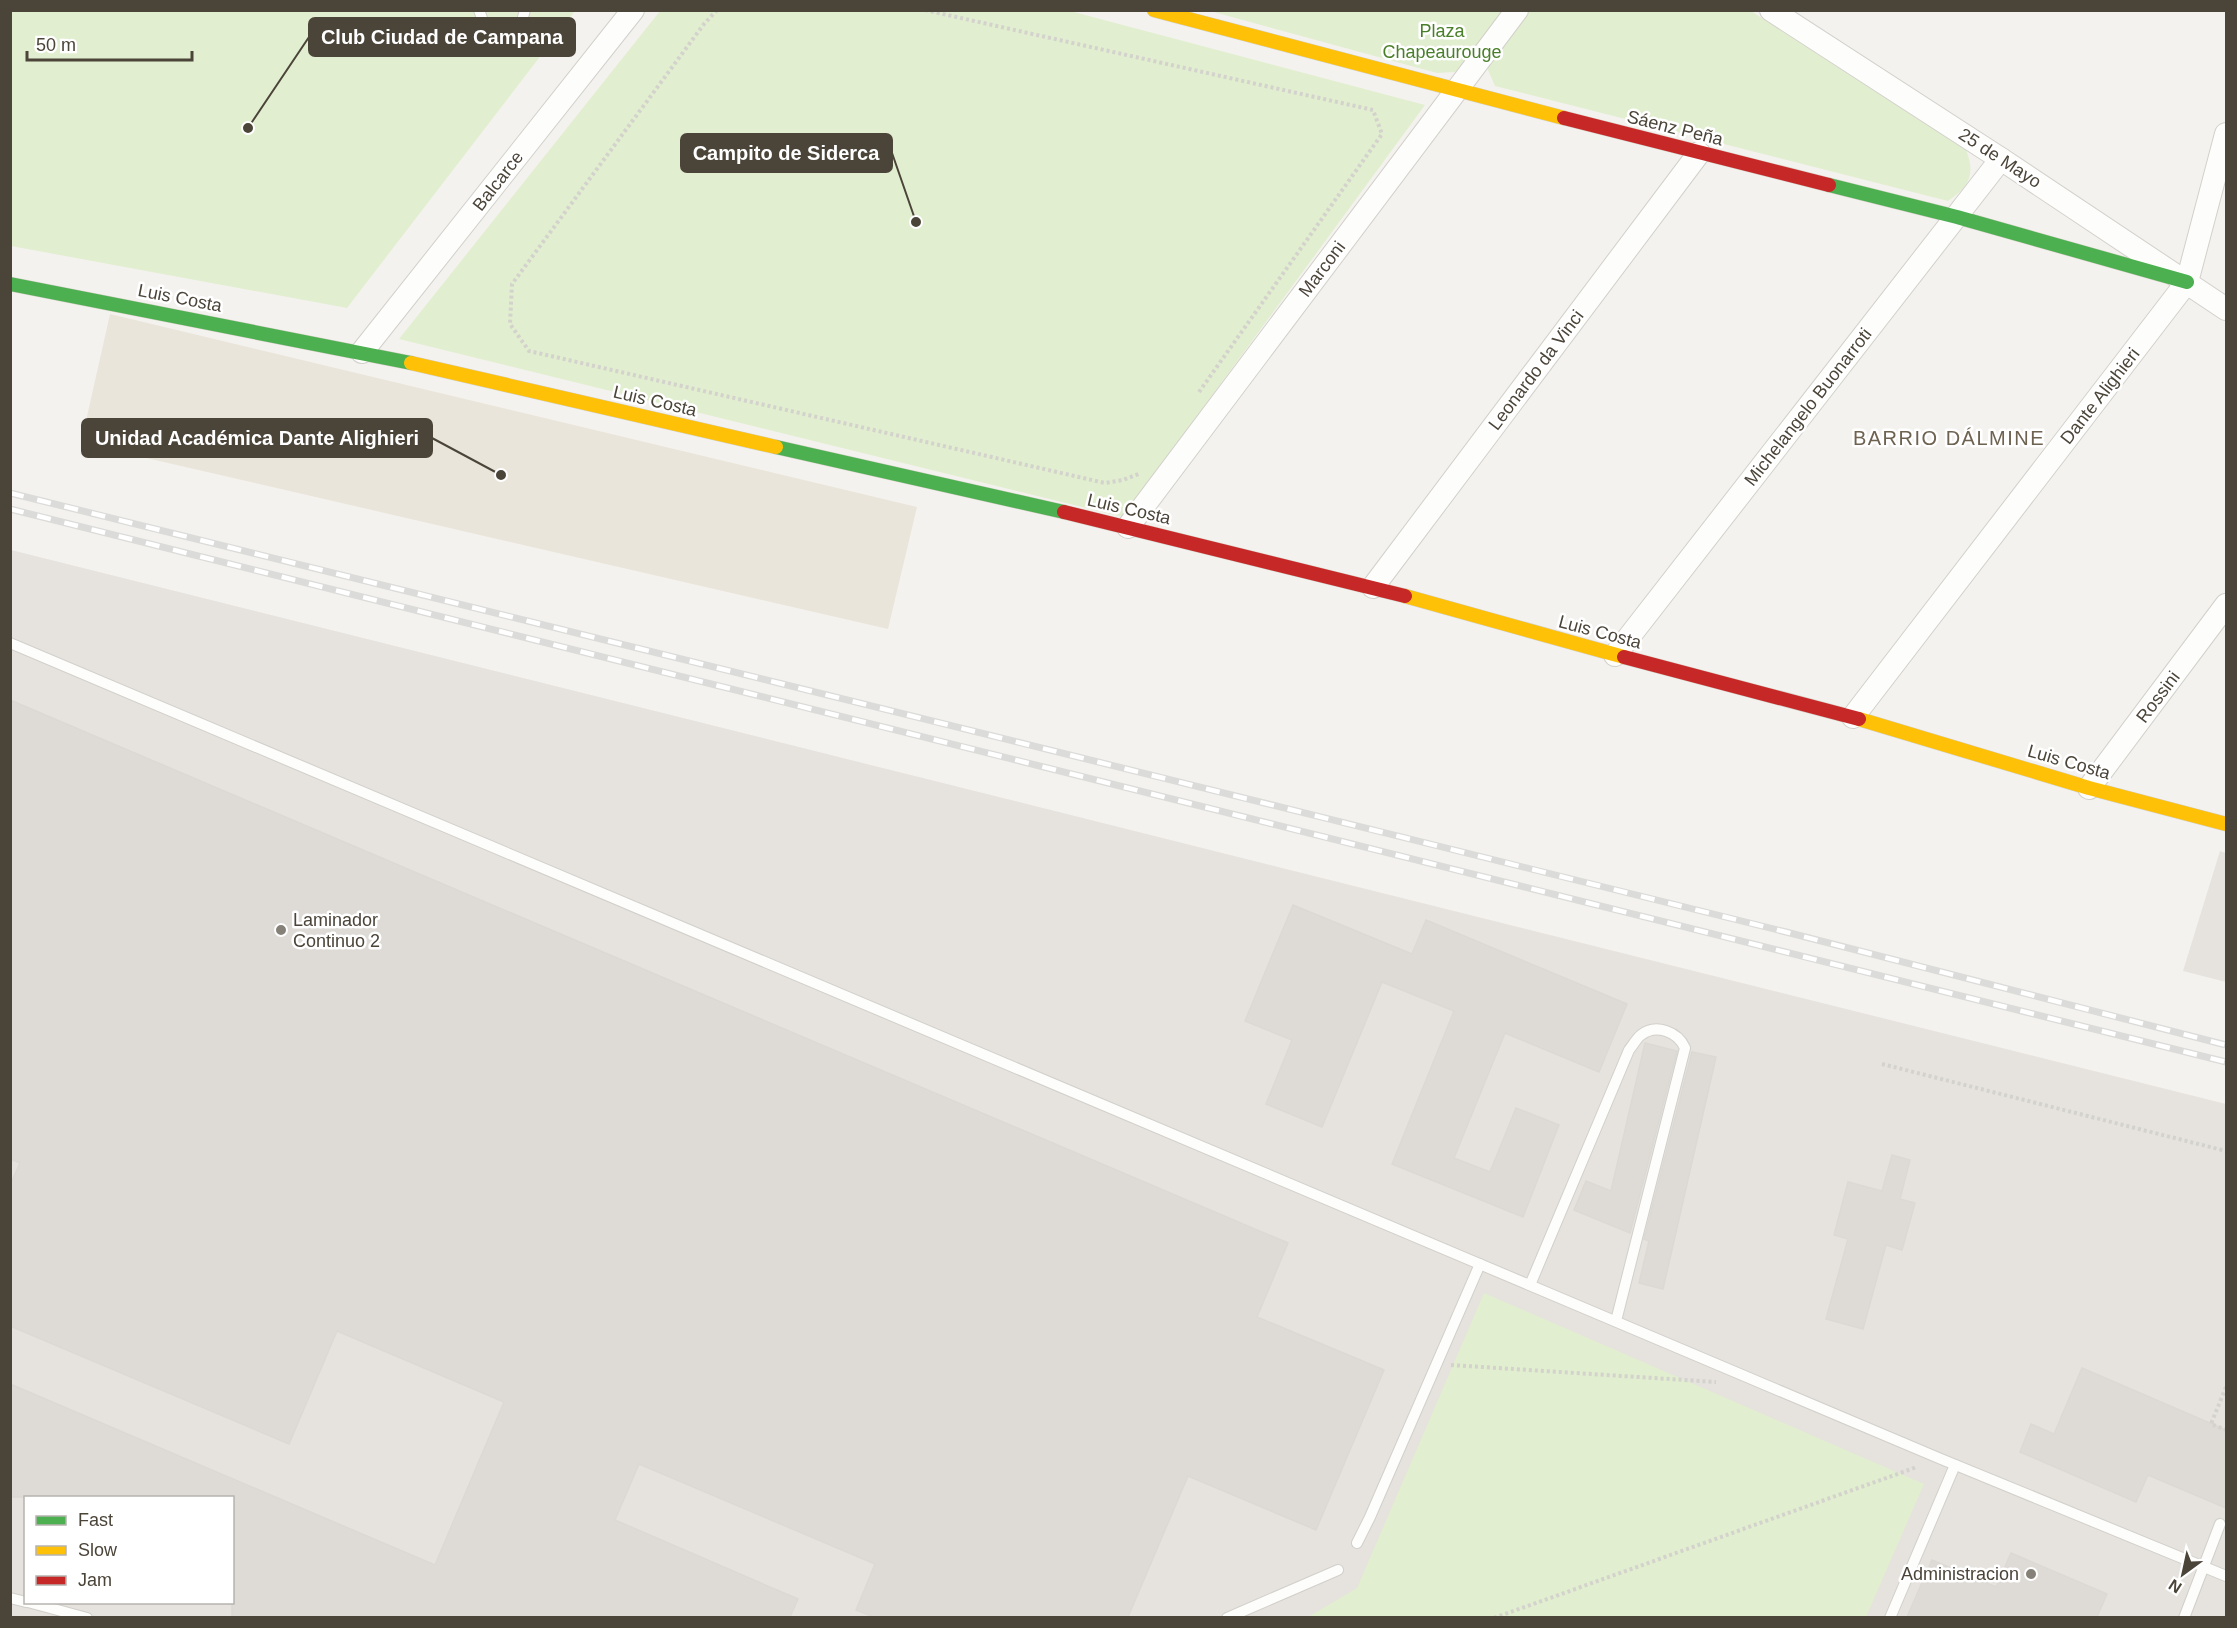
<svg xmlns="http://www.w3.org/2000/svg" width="2237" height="1628" font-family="Arial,sans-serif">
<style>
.industrial{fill:#e6e2de;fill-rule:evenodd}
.education{fill:#eae5da}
.green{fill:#e1eecf}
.parking{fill:#e6e3df}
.building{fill:#dedbd6;stroke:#dcd9d4;stroke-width:1.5}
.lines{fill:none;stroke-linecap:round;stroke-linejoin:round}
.lane-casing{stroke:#d2d0cb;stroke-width:12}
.street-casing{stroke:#d2d0cb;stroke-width:24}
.fast-casing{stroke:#d3cfc5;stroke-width:15}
.slow-casing{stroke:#d3cfc5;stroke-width:15}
.jam-casing{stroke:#d3cfc5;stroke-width:15}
.path{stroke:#d3d2cc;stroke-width:4;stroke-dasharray:3 3;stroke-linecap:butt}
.lane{stroke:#fdfdfc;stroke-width:10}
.street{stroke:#fdfdfc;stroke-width:22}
.fast{stroke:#4caf50;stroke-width:14}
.slow{stroke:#ffc107;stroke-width:14}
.jam{stroke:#c62828;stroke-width:14}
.rail-casing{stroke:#dbdbda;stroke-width:7}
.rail{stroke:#fff;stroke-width:4.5;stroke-dasharray:14;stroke-linecap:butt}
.poi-dot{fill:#868178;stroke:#fff;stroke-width:2}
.labels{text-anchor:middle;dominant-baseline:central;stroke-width:5;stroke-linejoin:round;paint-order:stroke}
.park-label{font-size:18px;fill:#4a7f2a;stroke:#fff}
.street-label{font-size:18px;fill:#4b4439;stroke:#fff}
.poi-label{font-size:18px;fill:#4b4439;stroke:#fff;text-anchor:start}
.neighbourhood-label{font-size:20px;letter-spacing:1.5px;fill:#6e6250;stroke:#fff}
.leader{fill:none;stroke:#4b4439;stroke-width:2}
.callout-dot{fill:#4b4439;stroke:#fff;stroke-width:2}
.callout{fill:#4b4439;stroke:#4b4439;stroke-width:2}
.callout-label{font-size:20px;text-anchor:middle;font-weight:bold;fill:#fff}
</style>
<rect width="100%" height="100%" fill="#f4f2ee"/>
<!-- industrial -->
<path class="industrial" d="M11,550L2226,1104V1617L11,1618ZM26,1498H232V1602H26Z"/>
<!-- education -->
<polygon class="education" points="110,314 917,507 888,629 81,443"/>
<!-- green -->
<g class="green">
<polygon points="10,11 575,11 347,308 11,246"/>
<polygon points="660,11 1070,11 1425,105 1123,517 399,339"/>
<polygon points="1210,11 1507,11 1469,64 1455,72 1437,73"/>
<path d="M1528,11H1751L1966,150C1976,174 1969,187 1948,201L1495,86L1488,70V62Z"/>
<polygon points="1484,1293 1924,1484 1866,1617 1308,1617 1357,1588"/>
</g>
<!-- parking -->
<g class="parking">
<polygon points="2220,851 2226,853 2226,982 2183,971"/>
<polygon points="1938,1040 2226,1112 2226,1250 2199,1314 2213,1359 2195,1398 2094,1357 2145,1152 1940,1102"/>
</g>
<!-- building -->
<g class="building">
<polygon points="10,700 1288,1243 1257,1317 1384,1370 1316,1530 1188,1476 1128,1617 874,1617 856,1610 875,1564 639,1464 615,1520 798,1599 790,1617 232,1617 232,1497 10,1497 10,1384 435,1565 504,1402 337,1331 289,1444 10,1326 10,1185 20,1163 10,1159"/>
<polygon points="1293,905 1412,954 1426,920 1627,1004 1599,1072 1505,1033 1454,1158 1490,1172 1516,1108 1559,1125 1523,1217 1392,1164 1454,1011 1382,982 1322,1127 1266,1104 1292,1040 1245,1021"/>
<polygon points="1645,1043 1677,1051 1630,1233 1574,1210 1586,1181 1611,1191"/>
<polygon points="1692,1052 1716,1057 1663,1289 1639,1283 1649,1241 1644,1239"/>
<polygon points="1892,1155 1910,1160 1900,1199 1915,1203 1902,1250 1886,1245 1863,1329 1826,1319 1848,1239 1834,1235 1848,1182 1882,1191"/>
<polygon points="2082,1368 2226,1430 2226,1508 2148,1475 2136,1502 2020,1452 2031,1424 2054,1434"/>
<polygon points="2011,1553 2107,1594 2097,1617 1907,1617 1932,1560 1996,1587"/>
</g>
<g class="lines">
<defs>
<g id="lane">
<polyline points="479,10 487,32 508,37 520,28 525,10"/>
<polyline points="10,643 1941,1459 2226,1576"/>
<path d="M1530,1285L1629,1050C1633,1045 1637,1038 1641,1035C1656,1023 1678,1032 1685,1048L1616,1321"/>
<polyline points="1357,1543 1370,1517 1480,1264"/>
<polyline points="10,1598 26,1602"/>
<polyline points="28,1602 87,1618"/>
<polyline points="1227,1618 1338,1570"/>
<polyline points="1890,1618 1955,1465"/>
<polyline points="2184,1618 2220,1524"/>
</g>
<g id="street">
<polyline points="1771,10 2001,159 2226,309"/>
<polyline points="362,352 633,10"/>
<polyline points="1128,527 1517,10"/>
<polyline points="1373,587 1699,153"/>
<polyline points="1615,655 2001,159"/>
<polyline points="1853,717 2187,282 2226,134"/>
<polyline points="2089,788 2226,605"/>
</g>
<g id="fast">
<polyline points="1829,185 1957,217 2187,282"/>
<polyline points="10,284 411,363"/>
<polyline points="776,447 1064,512"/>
</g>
<g id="slow">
<polyline points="1154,10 1564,118"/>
<polyline points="411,363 776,447"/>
<polyline points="1405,596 1624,657"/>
<polyline points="1859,719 2089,788 2226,824"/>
</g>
<g id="jam">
<polyline points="1564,118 1829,185"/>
<polyline points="1064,512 1405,596"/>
<polyline points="1624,657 1859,719"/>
</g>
</defs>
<!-- lane casing -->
<use href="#lane" class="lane-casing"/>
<!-- street casing -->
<use href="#street" class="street-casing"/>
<!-- fast casing -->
<use href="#fast" class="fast-casing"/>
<!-- slow casing -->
<use href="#slow" class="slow-casing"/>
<!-- jam casing -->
<use href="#jam" class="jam-casing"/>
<!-- path -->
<g class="path">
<polyline points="717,10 704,24 512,284 510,324 529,351 1105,483 1123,480 1141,473"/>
<polyline points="925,10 1373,110 1382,134 1199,392"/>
<polyline points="1882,1064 2226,1151"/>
<polyline points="1451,1365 1716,1382"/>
<polyline points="2226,1387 2211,1424 2226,1430"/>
<polyline points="1494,1618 1917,1467"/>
</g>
<!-- lane -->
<use href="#lane" class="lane"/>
<!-- street -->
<use href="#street" class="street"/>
<!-- fast -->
<use href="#fast" class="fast"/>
<!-- slow -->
<use href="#slow" class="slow"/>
<!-- jam -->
<use href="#jam" class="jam"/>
<defs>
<g id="rail">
<polyline points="10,493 1786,932 2226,1045"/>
<polyline points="10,509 2226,1062"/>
</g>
</defs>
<!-- rail casing -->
<use href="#rail" class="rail-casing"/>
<!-- rail -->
<use href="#rail" class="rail"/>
</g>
<!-- markers -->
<g class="poi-dot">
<circle cx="281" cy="930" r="6"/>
<circle cx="2031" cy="1574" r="6"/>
</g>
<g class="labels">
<!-- park labels -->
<g class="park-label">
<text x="1442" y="31">Plaza<tspan x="1442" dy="21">Chapeaurouge</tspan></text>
</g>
<!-- street labels -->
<g class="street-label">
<text transform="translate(1675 128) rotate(14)">Sáenz Peña</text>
<text transform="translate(2000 158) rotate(33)">25 de Mayo</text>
<text transform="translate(498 181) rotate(-52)">Balcarce</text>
<text transform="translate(1322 269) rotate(-53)">Marconi</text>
<text transform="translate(180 298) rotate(11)">Luis Costa</text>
<text transform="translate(1536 370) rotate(-53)">Leonardo da Vinci</text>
<text transform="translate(2100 396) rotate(-52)">Dante Alighieri</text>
<text transform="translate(655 401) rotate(13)">Luis Costa</text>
<text transform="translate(1808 407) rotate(-52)">Michelangelo Buonarroti</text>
<text transform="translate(1129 509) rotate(13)">Luis Costa</text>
<text transform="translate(1600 632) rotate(15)">Luis Costa</text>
<text transform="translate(2158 697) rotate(-53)">Rossini</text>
<text transform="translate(2069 762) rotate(16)">Luis Costa</text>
</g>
<!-- poi labels -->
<g class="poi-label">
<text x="293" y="920">Laminador<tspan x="293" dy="21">Continuo 2</tspan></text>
<text x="2019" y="1574" text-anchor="end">Administracion</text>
</g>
<!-- neighbourhood labels -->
<g class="neighbourhood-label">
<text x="1949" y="438">BARRIO DÁLMINE</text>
</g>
</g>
<!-- callouts -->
<path class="leader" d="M248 128L309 37M916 222L892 153M501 475L432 438"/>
<g class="callout-dot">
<circle cx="248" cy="128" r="6"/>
<circle cx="916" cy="222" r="6"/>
<circle cx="501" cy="475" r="6"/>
</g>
<g class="callout">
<rect x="309" y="18" width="266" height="38" rx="6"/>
<rect x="681" y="134" width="211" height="38" rx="6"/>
<rect x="82" y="419" width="350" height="38" rx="6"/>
</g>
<g class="callout-label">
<text x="442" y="44">Club Ciudad de Campana</text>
<text x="786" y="160">Campito de Siderca</text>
<text x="257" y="445">Unidad Académica Dante Alighieri</text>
</g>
<!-- border -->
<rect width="2237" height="1628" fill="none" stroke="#4b4439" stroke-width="24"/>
<!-- legend -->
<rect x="24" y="1496" width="210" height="108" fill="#ffffff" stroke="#b7b4b0" stroke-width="1.5"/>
<rect x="36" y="1516" width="30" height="9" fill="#4caf50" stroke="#b7b4b0" stroke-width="1.5"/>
<text x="78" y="1526" font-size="18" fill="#4b4439">Fast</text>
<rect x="36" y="1546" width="30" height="9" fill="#ffc107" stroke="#b7b4b0" stroke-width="1.5"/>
<text x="78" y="1556" font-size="18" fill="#4b4439">Slow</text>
<rect x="36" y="1576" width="30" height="9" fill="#c62828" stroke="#b7b4b0" stroke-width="1.5"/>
<text x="78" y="1586" font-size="18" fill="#4b4439">Jam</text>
<!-- north arrow -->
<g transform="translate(2183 1574) rotate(213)" stroke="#ffffff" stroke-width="4.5" paint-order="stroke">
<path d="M0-4.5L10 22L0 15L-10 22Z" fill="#4b4439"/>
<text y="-9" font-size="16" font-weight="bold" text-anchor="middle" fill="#4b4439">N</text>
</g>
<!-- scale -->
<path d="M27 51v9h165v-9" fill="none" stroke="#4b4439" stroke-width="3"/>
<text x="36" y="51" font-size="18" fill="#4b4439" stroke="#ffffff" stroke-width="4.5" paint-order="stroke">50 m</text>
</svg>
